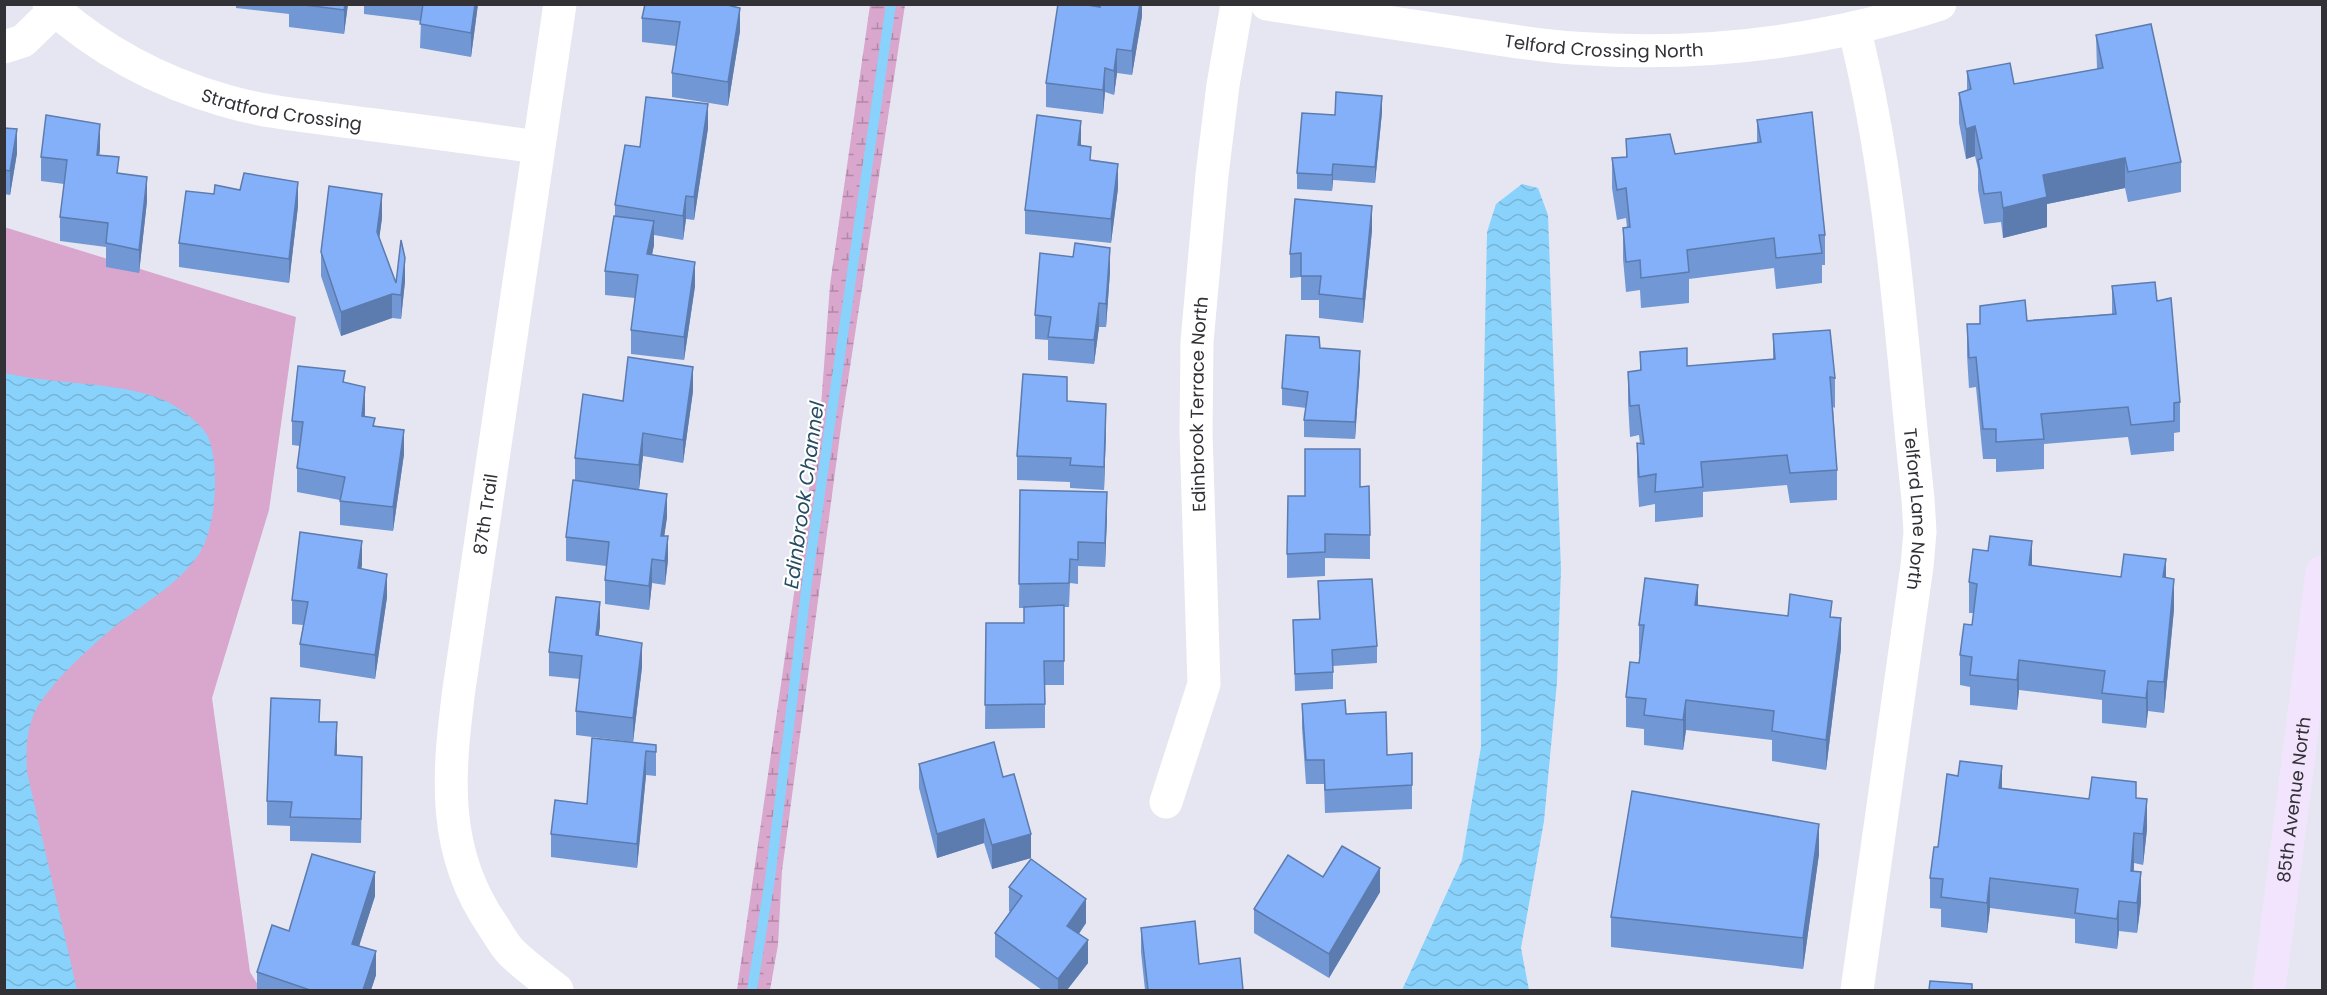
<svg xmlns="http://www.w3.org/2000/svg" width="2327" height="995" font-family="Poppins,sans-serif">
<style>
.green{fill:#d9a6cd}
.wetland{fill:url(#wetland-marsh)}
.water{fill:url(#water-waves)}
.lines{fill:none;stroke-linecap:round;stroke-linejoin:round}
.stream{stroke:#89d2fb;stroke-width:10}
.minor{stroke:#fff;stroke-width:33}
.secondary{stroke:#f2e4fd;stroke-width:33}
.wall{fill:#7197d5}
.shaded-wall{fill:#5c7bae}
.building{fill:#83b0f8;stroke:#5c7bae;stroke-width:1.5}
.labels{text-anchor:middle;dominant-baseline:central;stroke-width:4.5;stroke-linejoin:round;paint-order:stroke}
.street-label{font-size:18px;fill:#313136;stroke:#fff}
.water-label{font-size:20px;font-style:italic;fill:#244c62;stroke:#fff}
</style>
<defs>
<pattern id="wetland-marsh" width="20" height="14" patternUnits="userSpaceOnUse" patternTransform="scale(1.5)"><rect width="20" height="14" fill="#d9a6cd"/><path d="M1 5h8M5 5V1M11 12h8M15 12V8" fill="none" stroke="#b188a7"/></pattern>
<pattern id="water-waves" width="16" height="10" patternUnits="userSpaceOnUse" patternTransform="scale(1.5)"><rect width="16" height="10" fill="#89d2fb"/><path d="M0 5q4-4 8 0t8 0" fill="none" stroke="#77b5d8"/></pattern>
</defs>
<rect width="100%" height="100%" fill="#e6e6f2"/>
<!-- green -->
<polygon class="green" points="4,227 296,317 269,510 212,698 250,972 261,990 5,990"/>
<!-- wetland -->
<polygon class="wetland" points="870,5 905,5 842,420 782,871 778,945 770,990 737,990 821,406 830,285"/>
<!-- water -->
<g class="water">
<polygon points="1522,184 1538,188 1548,215 1561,570 1557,682 1544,821 1521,948 1529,990 1402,990 1462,860 1481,747 1480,569 1487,232 1496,204"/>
<path d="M5,373C53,385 116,381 161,399C175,404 200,422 207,435C221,462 216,529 199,554C177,586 142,604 113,628C94,644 74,662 57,681C49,691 39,702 34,714C26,732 26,753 27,772L77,990H5Z"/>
</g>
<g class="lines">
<!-- stream -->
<polyline class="stream" points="752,990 770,879 807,583 891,4"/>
<!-- minor -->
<g class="minor">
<path id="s1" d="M49,4C97,49 160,82 223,100C269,114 319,117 366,124C423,131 480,139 538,147"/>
<path id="s2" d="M1267,4C1327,13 1387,22 1446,31C1488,37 1530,45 1573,48C1697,57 1821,43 1940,4"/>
<path id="s3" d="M1854,28C1893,181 1901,342 1918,499L1920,532L1917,566L1857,990"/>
<polyline points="4,47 23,41 55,10"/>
<path id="s4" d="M1166,802L1204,684L1196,432L1197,342L1212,175L1223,85L1237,4"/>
<path id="s5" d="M557,990C542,978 525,966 511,952C504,945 499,935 493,926C441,851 448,775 459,689L560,4"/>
</g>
<!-- secondary -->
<path class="secondary" id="s6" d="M2269,990L2322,572"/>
</g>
<!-- wall -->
<g class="wall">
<polygon points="236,4 348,4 344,34 289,27 289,14 236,8"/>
<polygon points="364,4 478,4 471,57 420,48 421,21 364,14"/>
<polygon points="645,4 740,31 728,106 672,97 672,73 676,46 642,42 642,18"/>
<polygon points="1142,4 1142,16 1132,75 1117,73 1114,95 1105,92 1103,114 1046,107 1046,83 1100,7"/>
<polygon points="2096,35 2181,162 2181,192 2128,202 2125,188 2047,204 2047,227 2003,238 2001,222 1984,224 1978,190 1978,169 1975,156 1966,159 1959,123 1959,93 1967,91 1967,71 2014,84 2097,69"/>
<polygon points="1382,112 1375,183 1333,180 1332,191 1297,189 1297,173 1335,115"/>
<polygon points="1757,120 1825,235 1825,265 1822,265 1822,283 1776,289 1774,268 1689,279 1689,303 1641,308 1640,290 1626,292 1623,259 1623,228 1627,228 1626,218 1617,220 1612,188 1612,158 1626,157 1626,139 1675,154 1757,143"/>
<polygon points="4,128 17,153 10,195 4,194"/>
<polygon points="708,128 694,220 686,219 683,240 654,235 654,245 652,255 695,286 684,360 631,354 631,330 635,298 605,295 605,271 615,216 615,205 640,147"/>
<polygon points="1081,146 1091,161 1118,188 1111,243 1025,234 1025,210"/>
<polygon points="100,148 99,155 147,201 139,273 106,267 106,247 60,241 60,217 64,184 41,181 41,157"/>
<polygon points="298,206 289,283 179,267 179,243"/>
<polygon points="382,218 379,238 396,283 405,281 401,319 392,318 341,336 321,276 321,252"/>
<polygon points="1372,230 1363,323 1319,318 1319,300 1301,300 1301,277 1290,278 1290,254"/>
<polygon points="1110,272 1106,327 1099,327 1094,364 1048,360 1048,340 1035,339 1035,315"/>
<polygon points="2112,286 2157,301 2180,402 2180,432 2174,433 2174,451 2131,455 2128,437 2044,444 2044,469 1996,472 1996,459 1983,459 1976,387 1969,388 1967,355 1967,324 2112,314"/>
<polygon points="1773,334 1835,378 1835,408 1833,407 1837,470 1837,500 1790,503 1787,485 1703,492 1703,517 1655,522 1655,504 1639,507 1637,473 1637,443 1640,444 1639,435 1630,437 1628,402 1628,372 1640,370 1640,352 1687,366 1773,359"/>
<polygon points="1320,348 1360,367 1355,439 1304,437 1304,420 1306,408 1282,405 1282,388"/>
<polygon points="345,382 365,411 365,416 404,454 393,531 340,525 340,500 297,492 297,468 300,446 292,445 292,421"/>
<polygon points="693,391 683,463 643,456 639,489 667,517 664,536 668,560 665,585 652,583 649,610 605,604 605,580 606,566 566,561 566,537 575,480 575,458 623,401"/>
<polygon points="1067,402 1106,428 1104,490 1070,488 1070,482 1017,480 1017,456"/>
<polygon points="1360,487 1370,535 1370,559 1325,558 1325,576 1287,578 1287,554 1305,496"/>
<polygon points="1020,490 1107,515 1105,567 1078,566 1078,584 1070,583 1069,607 1064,607 1064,685 1045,685 1045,728 985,729 986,623 1024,623 1024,608 1019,608"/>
<polygon points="362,565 361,568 387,597 375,679 300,667 300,644 303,625 292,624 292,600"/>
<polygon points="2032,566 2121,577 2166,577 2174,609 2164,713 2148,711 2146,728 2102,723 2102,700 2019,690 2017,710 1970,705 1970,687 1960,685 1960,655 1972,625 1974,613 1969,613 1969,582"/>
<polygon points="1318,581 1377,646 1377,663 1333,666 1333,689 1295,691 1293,620 1319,619"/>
<polygon points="1698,605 1788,616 1832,617 1841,648 1826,770 1772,761 1772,740 1686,730 1683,750 1644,745 1644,729 1626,727 1626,697 1639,663 1640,655 1639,655 1639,625"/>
<polygon points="600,626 598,636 642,667 633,742 576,735 576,711 580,679 549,676 549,652"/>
<polygon points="1302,704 1346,714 1387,755 1412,753 1412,809 1325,813 1324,784 1306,784 1302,728"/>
<polygon points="320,722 337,746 337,755 362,780 361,843 290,841 290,826 267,825 267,801"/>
<polygon points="592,738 656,745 656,776 646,775 637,868 551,857 551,834 587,804"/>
<polygon points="919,764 1003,777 1031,858 992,869 984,843 937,858 919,788"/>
<polygon points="2002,788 2089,799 2136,798 2147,829 2143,865 2134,863 2134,871 2141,902 2137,933 2119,931 2117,949 2075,943 2075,919 1990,908 1987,933 1941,927 1941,909 1930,908 1930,878 1938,847"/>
<polygon points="1819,854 1803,969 1611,947 1611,917"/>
<polygon points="1323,877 1380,892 1329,978 1254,933 1254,909"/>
<polygon points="1009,887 1086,923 1079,934 1088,963 1067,990 1042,990 995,957 995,933 1010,912 1009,911"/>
<polygon points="375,896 359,946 376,975 371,990 257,990 257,972 289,931"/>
<polygon points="1141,928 1199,964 1243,990 1145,990 1141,952"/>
</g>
<!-- shaded-wall -->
<g class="shaded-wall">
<polygon points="345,4 348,4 344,34 344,10"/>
<polygon points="475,4 478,4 471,57 471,33"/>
<polygon points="1140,4 1142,4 1142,16 1132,75 1132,51"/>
<polygon points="740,8 740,31 728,106 728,82"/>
<polygon points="1117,49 1117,73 1114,95 1114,71"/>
<polygon points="1105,68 1105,92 1103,114 1103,90"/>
<polygon points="1382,96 1382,112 1375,183 1375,167"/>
<polygon points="708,104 708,128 694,220 694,197"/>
<polygon points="1081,121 1081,145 1078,169 1078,145"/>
<polygon points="100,124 100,148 97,178 97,155"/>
<polygon points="1975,126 1975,156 1966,159 1966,129"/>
<polygon points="17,129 17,153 10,195 10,171"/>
<polygon points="2125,158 2125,188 2047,204 2047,227 2003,238 2003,208 2043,175"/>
<polygon points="1118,164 1118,188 1111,243 1111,219"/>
<polygon points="1333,164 1333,180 1332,191 1332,175"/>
<polygon points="147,177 147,201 139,273 139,250"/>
<polygon points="298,182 298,206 289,283 289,259"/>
<polygon points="382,194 382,218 377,255 377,232"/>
<polygon points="686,196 686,219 683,240 683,216"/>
<polygon points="1372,206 1372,230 1363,323 1363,299"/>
<polygon points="654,221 654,245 647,278 647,254"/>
<polygon points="1110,248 1110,272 1106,327 1106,304"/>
<polygon points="405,258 405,281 401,319 401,295"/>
<polygon points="695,262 695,286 684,360 684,337"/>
<polygon points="392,294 392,318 341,336 341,312"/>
<polygon points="1099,303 1099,327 1094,364 1094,340"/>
<polygon points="1360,351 1360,367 1355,439 1355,422"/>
<polygon points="693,367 693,391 683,463 683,440"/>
<polygon points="365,387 365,411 362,440 362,416"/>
<polygon points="1106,404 1106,428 1104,490 1104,467"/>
<polygon points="404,430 404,454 393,531 393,507"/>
<polygon points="643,433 643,456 639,489 639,465"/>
<polygon points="1107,492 1107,515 1105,567 1105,543"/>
<polygon points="667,494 667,517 661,559 661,536"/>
<polygon points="668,536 668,560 665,585 665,561"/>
<polygon points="362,541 362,565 358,592 358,568"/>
<polygon points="2032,541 2032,571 2029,565"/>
<polygon points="652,559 652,583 649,610 649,586"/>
<polygon points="2166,559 2166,590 2163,577"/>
<polygon points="387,574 387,597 375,679 375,655"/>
<polygon points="2174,579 2174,609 2164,713 2164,682"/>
<polygon points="1698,585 1698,615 1695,605"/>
<polygon points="600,602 600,626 596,659 596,635"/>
<polygon points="1841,618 1841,648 1826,770 1826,740"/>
<polygon points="642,643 642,667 633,742 633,718"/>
<polygon points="2019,660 2019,690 2017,710 2017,680"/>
<polygon points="2148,681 2148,711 2146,728 2146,698"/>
<polygon points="1686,700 1686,730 1683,750 1683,720"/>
<polygon points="337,722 337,746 335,779 335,755"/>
<polygon points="646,751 646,775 637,868 637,844"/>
<polygon points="2002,766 2002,796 1999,788"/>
<polygon points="2147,799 2147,829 2143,865 2143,834"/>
<polygon points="984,819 984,843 937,858 937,834"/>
<polygon points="1819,824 1819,854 1803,969 1803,938"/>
<polygon points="2134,833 2134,863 2131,901 2131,871"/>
<polygon points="1031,834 1031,858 992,869 992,845"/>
<polygon points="1380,868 1380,892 1329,978 1329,954"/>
<polygon points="375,872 375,896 352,968 352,944"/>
<polygon points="2141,872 2141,902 2137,933 2137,903"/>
<polygon points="1990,878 1990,908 1987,933 1987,903"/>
<polygon points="1086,899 1086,923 1067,950 1067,926"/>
<polygon points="2119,901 2119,931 2117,949 2117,919"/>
<polygon points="1088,940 1088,963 1067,990 1058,990 1058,979"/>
<polygon points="376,951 376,975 371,990 363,990"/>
</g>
<!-- building -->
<g class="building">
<polygon points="297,4 345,4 344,10"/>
<polygon points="423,4 475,4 471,33 420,24"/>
<polygon points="645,4 723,4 740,8 728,82 672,73 680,22 642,18"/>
<polygon points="1058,4 1082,4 1100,7 1100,4 1140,4 1132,51 1117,49 1114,71 1105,68 1103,90 1046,83"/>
<polygon points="2151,24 2181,162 2128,172 2125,158 2043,175 2047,197 2003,208 2001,192 1984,194 1978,160 1982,158 1975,126 1966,129 1959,93 1971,89 1967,71 2010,63 2014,84 2103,68 2096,35"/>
<polygon points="1336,92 1382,96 1375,167 1333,164 1332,175 1297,173 1302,113 1335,115"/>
<polygon points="646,97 708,104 694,197 686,196 683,216 615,205 625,145 640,147"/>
<polygon points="1812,112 1825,235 1819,235 1822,253 1776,258 1774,238 1687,250 1689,272 1641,278 1640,260 1626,262 1623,228 1630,227 1626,188 1617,190 1612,158 1627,157 1626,139 1670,134 1675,154 1761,142 1757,120"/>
<polygon points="46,115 100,124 97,155 119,157 117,173 147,177 139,250 106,243 108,223 60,217 67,160 41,157"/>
<polygon points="1037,115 1081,121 1078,145 1091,147 1090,160 1118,164 1111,219 1025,210"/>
<polygon points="4,128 17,129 10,171 4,170"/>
<polygon points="244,173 298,182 289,259 179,243 186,191 214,194 215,185 240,190"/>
<polygon points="329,186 382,194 377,232 396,283 401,240 405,258 401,295 392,294 341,312 321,252"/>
<polygon points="1295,199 1372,206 1363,299 1319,294 1321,276 1301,276 1301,253 1290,254"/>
<polygon points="614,216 654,221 647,254 695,262 684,337 631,330 638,275 605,271"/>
<polygon points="1075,243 1110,248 1106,304 1099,303 1094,340 1048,337 1051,317 1035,315 1040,253 1073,257"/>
<polygon points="2155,282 2157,301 2171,298 2180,402 2174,403 2174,421 2131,425 2128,407 2041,414 2044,439 1996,442 1996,429 1983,429 1976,357 1969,358 1967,324 1980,324 1980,306 2025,300 2027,321 2116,314 2112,286"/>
<polygon points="1830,330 1835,378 1830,377 1837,470 1790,473 1787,455 1701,462 1703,487 1655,492 1656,474 1639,477 1637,443 1644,444 1639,405 1630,406 1628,372 1641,370 1640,352 1687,348 1687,366 1775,359 1773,334"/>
<polygon points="1286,335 1319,337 1320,348 1360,351 1355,422 1304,420 1308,392 1282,388"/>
<polygon points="628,357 693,367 683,440 643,433 639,465 575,458 583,394 623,401"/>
<polygon points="298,366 345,371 343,382 365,387 362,416 375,418 373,426 404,430 393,507 340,501 345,477 297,468 303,422 292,421"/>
<polygon points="1023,374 1067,377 1067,401 1106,404 1104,467 1070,465 1071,458 1017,456"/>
<polygon points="1305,449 1360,449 1360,487 1369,486 1370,535 1325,534 1325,552 1287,554 1288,496 1305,496"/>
<polygon points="573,480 667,494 661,536 668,536 665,561 652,559 649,586 605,580 609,542 566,537"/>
<polygon points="1020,490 1107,492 1105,543 1078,542 1078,560 1070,559 1069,583 1019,584"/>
<polygon points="300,532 362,541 358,568 387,574 375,655 300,644 308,602 292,600"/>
<polygon points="1990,536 2032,541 2029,565 2121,577 2124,554 2166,559 2163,577 2174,579 2164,682 2148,681 2146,698 2102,693 2105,671 2019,660 2017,680 1970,675 1972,657 1960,655 1964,624 1972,625 1977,584 1969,582 1973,549 1988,551"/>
<polygon points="1645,578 1698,585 1695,605 1788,616 1790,594 1832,601 1830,617 1841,618 1826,740 1772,731 1774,711 1686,700 1683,720 1644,715 1646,699 1626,697 1630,662 1639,663 1644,625 1639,625"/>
<polygon points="1372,579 1377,646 1332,650 1333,672 1295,674 1293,620 1320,619 1318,581"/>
<polygon points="556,597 600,602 596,635 642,643 633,718 576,711 582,656 549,652"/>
<polygon points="1064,605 1064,661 1044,661 1045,704 985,705 986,623 1024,623 1024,607"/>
<polygon points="271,698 320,700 319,722 337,722 335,755 362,757 361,819 290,817 292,802 267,801"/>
<polygon points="1345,700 1346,714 1386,712 1387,755 1412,753 1412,785 1325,790 1324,760 1306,760 1302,704"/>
<polygon points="592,738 656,745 656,752 646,751 637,844 551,834 555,800 587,804"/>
<polygon points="994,742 1003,777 1014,774 1031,834 992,845 984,819 937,834 919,764"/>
<polygon points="1960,761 2002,766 1999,788 2089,799 2092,777 2136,782 2136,798 2147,799 2143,834 2134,833 2131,871 2141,872 2137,903 2119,901 2117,919 2075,913 2078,889 1990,878 1987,903 1941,897 1943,879 1930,878 1934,847 1938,847 1947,774 1958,776"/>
<polygon points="1632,791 1819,824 1803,938 1611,917"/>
<polygon points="1342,846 1380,868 1329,954 1254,909 1288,855 1323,877"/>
<polygon points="312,854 375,872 352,944 376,951 363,990 310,990 257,972 272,925 289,931"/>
<polygon points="1031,859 1086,899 1067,926 1088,940 1058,979 995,933 1022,896 1009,887"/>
<polygon points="1195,921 1199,964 1240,958 1243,990 1148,990 1141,928"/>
<polygon points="1930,981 1972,984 1972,990 1929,990"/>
</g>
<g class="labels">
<!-- street labels -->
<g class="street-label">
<text stroke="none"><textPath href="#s2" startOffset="340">Telford Crossing North</textPath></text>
<text stroke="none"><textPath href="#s1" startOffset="260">Stratford Crossing</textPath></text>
<text stroke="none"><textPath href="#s4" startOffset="404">Edinbrook Terrace North</textPath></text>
<text stroke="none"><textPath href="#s3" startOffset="486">Telford Lane North</textPath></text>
<text stroke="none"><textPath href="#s5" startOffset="514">87th Trail</textPath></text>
<text stroke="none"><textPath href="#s6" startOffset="192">85th Avenue North</textPath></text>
</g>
<!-- water labels -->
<g class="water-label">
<text transform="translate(804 495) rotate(-82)">Edinbrook Channel</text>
</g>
</g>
<!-- border -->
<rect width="2327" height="995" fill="none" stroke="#313136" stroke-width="12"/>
</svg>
